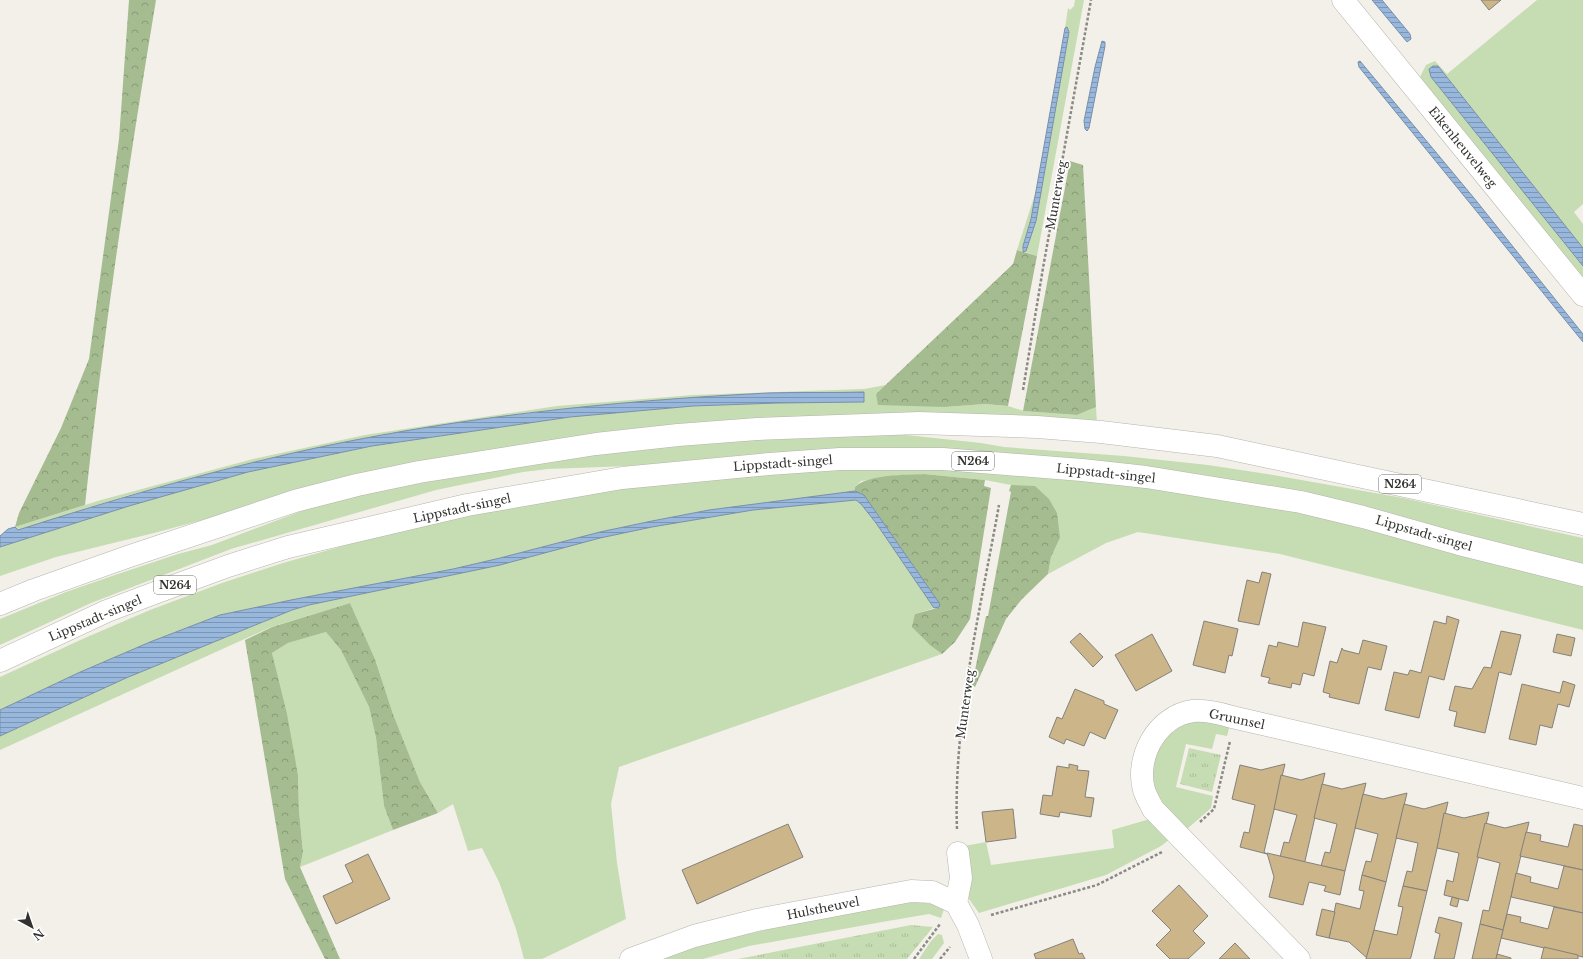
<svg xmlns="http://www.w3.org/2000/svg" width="1583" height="959" font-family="'Libre Baskerville',serif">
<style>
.grass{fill:#c6dcb2}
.forest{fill:url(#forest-crowns)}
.park{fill:url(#park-tufts)}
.water{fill:url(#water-rules);stroke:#7a8fa9}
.building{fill:#cbb589;stroke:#84817c}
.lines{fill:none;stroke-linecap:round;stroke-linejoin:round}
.minor-casing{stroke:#b6b4ae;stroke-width:23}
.primary-casing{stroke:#b6b4ae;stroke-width:23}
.path{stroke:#8b8985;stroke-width:2.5;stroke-dasharray:3 2;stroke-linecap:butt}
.minor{stroke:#fff;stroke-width:22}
.primary{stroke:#fff;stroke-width:22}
.labels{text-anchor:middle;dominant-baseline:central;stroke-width:3.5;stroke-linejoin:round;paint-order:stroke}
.shield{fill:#fff;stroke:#70706e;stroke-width:1}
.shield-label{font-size:11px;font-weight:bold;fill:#333230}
.street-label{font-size:12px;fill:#333230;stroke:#fff}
</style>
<defs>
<pattern id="forest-crowns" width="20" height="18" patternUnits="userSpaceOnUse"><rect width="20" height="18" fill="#a5bc90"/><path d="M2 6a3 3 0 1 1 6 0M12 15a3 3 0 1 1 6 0" fill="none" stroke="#879976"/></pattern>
<pattern id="park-tufts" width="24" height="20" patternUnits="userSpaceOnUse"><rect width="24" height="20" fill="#c6dcb2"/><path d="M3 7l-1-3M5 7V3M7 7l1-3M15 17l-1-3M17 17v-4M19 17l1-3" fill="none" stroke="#abbd99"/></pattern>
<pattern id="water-rules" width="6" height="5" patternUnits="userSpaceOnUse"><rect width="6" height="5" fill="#98b7dd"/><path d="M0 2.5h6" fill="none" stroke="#7d95b4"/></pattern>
</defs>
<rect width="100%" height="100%" fill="#f3f0e9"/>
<!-- grass -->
<g class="grass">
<polygon points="1075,0 1084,0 1037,256 1025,252 1026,251 1036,221 1069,32 1067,27 1065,28 1068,8 1070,10 1074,6"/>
<polygon points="1537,0 1583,0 1583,204 1574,212 1583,224 1583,248 1438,66 1431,77 1583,266 1583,280 1419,79 1426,65 1435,61 1447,74"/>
<polygon points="1036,191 1031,219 1022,251 1017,250"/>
<polygon points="886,385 876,394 945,407 985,404 1008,406 1024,411 1077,415 1096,407 1097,424 965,417 366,476 154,533 56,557 0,576 0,547 129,506 248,472 372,446 570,417 693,406 778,403 863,402 864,393 770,393 653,401 534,412 402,432 293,453 126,496 18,530 15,527 101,500 253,459 365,435 557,406 693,395 864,389"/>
<polygon points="878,432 981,443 1004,447 1124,456 1208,465 1273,475 1403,498 1583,538 1583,566 1116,465 682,464 548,469 523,472 436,490 231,549 91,603 0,645 0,619 66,592 115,575 178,554 212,545 331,500 374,489 607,449"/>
<polygon points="841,468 917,468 1035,473 1277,505 1583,584 1583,630 1280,554 1138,532 1106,543 1048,574 1051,557 1060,538 1011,485 985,480 924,474 894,476 861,481 855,487 855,491 709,510 652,521 600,532 500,558 453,569 291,600 220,615 150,642 78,673 0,710 0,677 87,637 150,610 222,583 283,563 392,532 597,489"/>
<polygon points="856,500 861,504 876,523 934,608 915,614 931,646 942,654 619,767 611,804 617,863 626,919 542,959 524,959 516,929 499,882 482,848 468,851 453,804 438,813 420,782 393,714 375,659 350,603 271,627 0,750 0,736 126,678 292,610 309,605 453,575 600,538 652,527 753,510"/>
<polygon points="326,632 341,650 369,707 376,738 384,806 393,830 300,867 303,851 299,811 298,775 272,653 288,643"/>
<path d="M1198,720L1230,725L1227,736L1216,734L1212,749L1186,744L1176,787L1213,796L1211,808L1187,829C1174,815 1157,802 1151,783C1149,779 1151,773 1152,768C1156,742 1174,726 1198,720Z"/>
<polygon points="1150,819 1170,839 1161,846 1106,875 979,913 969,899 964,846 986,842 991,865 1114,848 1112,830"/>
<path d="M915,902L934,904L944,909L941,918L929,914L882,922L749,946L703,959H656C733,934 813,920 893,904Z"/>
<polygon points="938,934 942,935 944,943 932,959 919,959 931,941"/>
</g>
<!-- forest -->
<g class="forest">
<path d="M129,0H156C128,168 103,336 85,505L15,527L19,513L61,428L89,359L119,139Z"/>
<polygon points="1070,161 1083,165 1096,407 1077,415 1023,411"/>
<polygon points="1017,250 1037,256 1008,406 985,404 945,407 878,405 876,394 1013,264"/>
<path d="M924,474L985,480L984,486L991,488L970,619L955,642L942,654L931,646L912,627L915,614L937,608L940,604L864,495L855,491V487C868,474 906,475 924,474Z"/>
<polygon points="1011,485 1035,486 1049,499 1057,513 1060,538 1051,557 1048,574 1022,599 1006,619 975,687 972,685 986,616 988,616 1011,492 1009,491"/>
<polygon points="350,603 375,659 393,714 420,782 438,813 393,830 384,806 376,738 369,707 341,650 326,632 288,643 272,653 287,714 298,775 299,811 303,852 300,867 340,959 325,959 285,879 245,640 272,627"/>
</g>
<!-- park -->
<g class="park">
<polygon points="1189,748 1221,755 1212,792 1180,784"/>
<polygon points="911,925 933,927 907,959 738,959"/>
</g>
<!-- water -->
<g class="water">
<polygon points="1372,0 1382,0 1410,34 1411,39 1407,42"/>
<polygon points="1067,27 1069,32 1036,221 1026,251 1023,252 1023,246 1031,219 1065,28"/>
<polygon points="1102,41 1105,42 1105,46 1089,128 1087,131 1085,129 1084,121 1095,67"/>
<polygon points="1360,61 1474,198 1583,334 1583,342 1359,67 1358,62"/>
<polygon points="1433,66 1438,66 1583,248 1583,266 1431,77 1429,69"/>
<path d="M864,392V402L778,403L693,406L570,417L372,446L248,472L129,506L0,547V536L8,529L15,527L18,530C109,501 200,474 293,453C449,418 609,401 768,393C800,392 832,393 864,392Z"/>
<polygon points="855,491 864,495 940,604 939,607 934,608 876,523 861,504 856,500 753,510 652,527 600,538 500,565 309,605 292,610 126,678 0,736 0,710 78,673 150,642 220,615 291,600 453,569 500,558 600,532 652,521 709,510"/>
</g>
<!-- building -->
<g class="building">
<polygon points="1481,0 1501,0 1489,10"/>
<polygon points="1262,572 1271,574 1259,625 1238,621 1247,580 1259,583"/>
<polygon points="1447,616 1459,620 1444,680 1429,676 1419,718 1385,710 1394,672 1408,675 1410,670 1421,673 1434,621 1446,624"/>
<polygon points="1204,621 1238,629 1232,656 1229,655 1225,673 1193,665"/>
<polygon points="1303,622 1326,627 1314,676 1303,673 1300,685 1292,683 1291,688 1268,683 1270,678 1261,676 1269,645 1277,647 1278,642 1298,647"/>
<polygon points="1501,631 1521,635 1511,675 1499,672 1485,733 1454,726 1457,712 1449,710 1455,686 1472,689 1484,667 1491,668"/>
<polygon points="1080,633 1103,657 1093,667 1070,642"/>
<polygon points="1152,634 1172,671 1136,691 1115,655"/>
<polygon points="1557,634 1575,638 1571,656 1553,652"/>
<polygon points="1363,640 1387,646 1381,670 1368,667 1359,704 1329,697 1330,694 1323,692 1330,661 1337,663 1342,648 1343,650 1359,654"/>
<polygon points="1563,681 1575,685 1569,707 1558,704 1552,728 1540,725 1536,745 1509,739 1522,684 1560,693"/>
<polygon points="1075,689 1104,701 1104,704 1118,710 1105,739 1090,732 1084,746 1066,739 1064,744 1049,737 1057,717 1062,719"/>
<polygon points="1069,764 1078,766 1077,770 1089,771 1085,797 1094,798 1091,817 1060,812 1059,817 1040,814 1043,795 1052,796 1057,766 1069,768"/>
<polygon points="1285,764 1264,852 1267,854 1240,847 1244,832 1249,833 1255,805 1232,799 1240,765 1261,770"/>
<polygon points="1325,773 1305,861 1304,862 1280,857 1284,842 1289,843 1297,815 1274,809 1281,775 1301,780"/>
<polygon points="1366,783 1345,871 1321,866 1325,852 1330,853 1337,824 1314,818 1322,784 1342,789"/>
<polygon points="1407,793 1386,882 1362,875 1366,861 1371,862 1378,834 1355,828 1363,794 1383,799"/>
<polygon points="1448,802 1427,891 1403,886 1407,871 1412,872 1418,843 1396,838 1404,804 1424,809"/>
<polygon points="1013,809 1016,838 986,842 982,812"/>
<polygon points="1489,812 1468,901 1444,895 1447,880 1453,882 1459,853 1437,848 1444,813 1464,818"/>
<polygon points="1529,822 1503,930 1480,924 1483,910 1489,911 1500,863 1477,857 1485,823 1505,828"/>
<polygon points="788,824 803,857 697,904 682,870"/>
<polygon points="1574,824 1583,826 1583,870 1520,856 1526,832 1541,835 1540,841 1568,847"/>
<polygon points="1267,853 1345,871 1340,895 1324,891 1326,886 1309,882 1303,905 1269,897 1274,877"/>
<polygon points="368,854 390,899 336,924 323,896 353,882 345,865"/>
<polygon points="1564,866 1583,870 1583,913 1511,897 1516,873 1531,877 1530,882 1558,889"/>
<polygon points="1362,875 1386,882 1367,958 1349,942 1329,938 1336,903 1360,909 1364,891 1359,890"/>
<polygon points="1179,885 1208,916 1193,931 1205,943 1188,959 1170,959 1156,945 1171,930 1152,911"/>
<polygon points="1403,886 1427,891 1411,957 1410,959 1366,959 1374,930 1397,935 1403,907 1398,906"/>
<polygon points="1452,897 1459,899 1457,907 1450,905"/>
<polygon points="1554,907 1583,913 1583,957 1501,938 1507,914 1521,917 1520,922 1548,929"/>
<polygon points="1322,909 1335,912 1329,938 1316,935"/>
<polygon points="1439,917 1462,923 1454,959 1434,959 1440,934 1435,932"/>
<polygon points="1480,924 1503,930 1496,959 1472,959"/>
<polygon points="1073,939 1079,954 1082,953 1085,959 1036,959 1034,954"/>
<polygon points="1235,943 1250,959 1219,959"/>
<polygon points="1544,947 1578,955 1578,959 1541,959"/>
<polygon points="1497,954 1511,958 1511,959 1496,959"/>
</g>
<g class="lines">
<defs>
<g id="minor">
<polyline points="1343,0 1583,295"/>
<polyline points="956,903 961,878 958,853"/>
<polyline points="631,959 694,936 757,920 911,891 932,892 956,903 968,925 981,959"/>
<path d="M1299,959L1153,809C1150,803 1146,796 1144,790C1135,757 1157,716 1193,711C1207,710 1219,713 1232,717L1583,798"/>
</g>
<g id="primary">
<polyline points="0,604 34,590 127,557 295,501 357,485 419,472 596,444 678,435 757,429 919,423 1037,427 1101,432 1217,446 1583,524"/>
<polyline points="0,661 107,611 160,591 228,566 288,547 467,505 622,478 769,464 840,459 943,459 1082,470 1146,477 1301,502 1363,517 1459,544 1583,575"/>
</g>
</defs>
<!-- minor casing -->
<use href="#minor" class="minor-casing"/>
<!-- primary casing -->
<use href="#primary" class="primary-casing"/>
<!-- path -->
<g class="path">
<polyline points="1023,390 1043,268 1091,0"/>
<polyline points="1200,822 1214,809 1230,741"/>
<path d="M957,829C953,721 980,612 999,505"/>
<polyline points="991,915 1097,885 1162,852"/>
<polyline points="914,959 940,924"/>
<polyline points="940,959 950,947"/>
</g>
<!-- minor -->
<use href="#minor" class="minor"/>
<!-- primary -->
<use href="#primary" class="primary"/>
</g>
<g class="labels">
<!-- shield labels -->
<g class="shield">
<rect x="952" y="452" width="42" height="18" rx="3"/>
<rect x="1379" y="475" width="42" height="18" rx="3"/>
<rect x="154" y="576" width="42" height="18" rx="3"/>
</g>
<g class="shield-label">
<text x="973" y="461">N264</text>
<text x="1400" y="484">N264</text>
<text x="175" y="585">N264</text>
</g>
<!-- street labels -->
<g class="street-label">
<text transform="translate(1463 147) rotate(51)">Eikenheuvelweg</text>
<text transform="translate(1056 195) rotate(-80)">Munterweg</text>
<text transform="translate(783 463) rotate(-4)">Lippstadt-singel</text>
<text transform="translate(1106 473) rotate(6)">Lippstadt-singel</text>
<text transform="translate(462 508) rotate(-12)">Lippstadt-singel</text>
<text transform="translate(1424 533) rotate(16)">Lippstadt-singel</text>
<text transform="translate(95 618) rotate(-23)">Lippstadt-singel</text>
<text transform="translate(965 704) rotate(-82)">Munterweg</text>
<text transform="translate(1237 719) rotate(12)">Gruunsel</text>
<text transform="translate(823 908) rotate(-11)">Hulstheuvel</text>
</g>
</g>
<!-- north arrow -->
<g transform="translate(32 927) rotate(140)" stroke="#ffffff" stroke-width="3" paint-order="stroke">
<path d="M0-3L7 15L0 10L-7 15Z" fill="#333230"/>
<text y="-6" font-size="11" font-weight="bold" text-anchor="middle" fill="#333230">N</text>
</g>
</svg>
